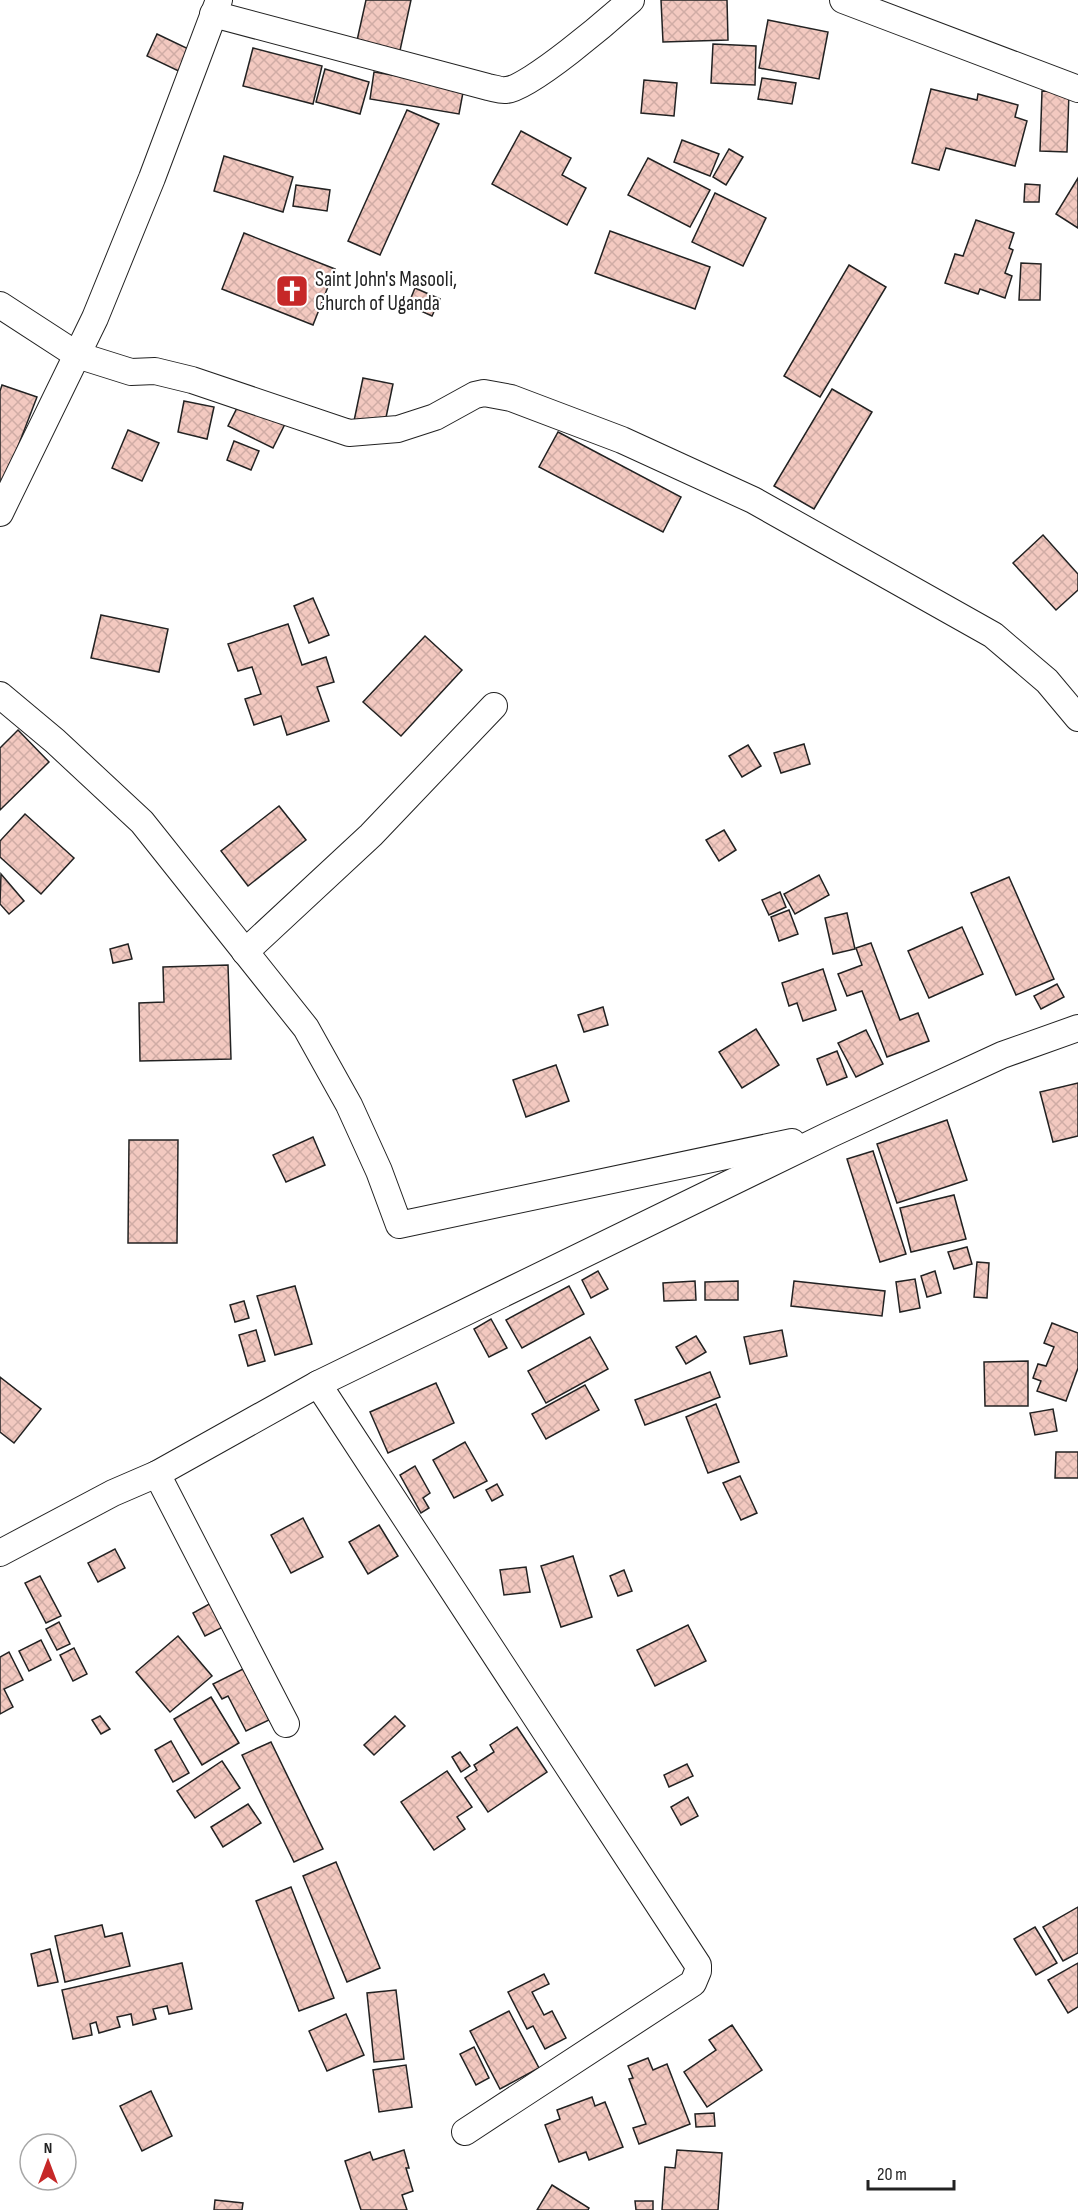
<svg xmlns="http://www.w3.org/2000/svg" width="1078" height="2210" font-family="'Sofia Sans Condensed',sans-serif">
<style>
.building{fill:url(#building-cross-hatch);stroke:#222;stroke-width:1.5}
.lines{fill:none;stroke-linecap:round;stroke-linejoin:round}
.street-casing{stroke:#222;stroke-width:28}
.street{stroke:#fff;stroke-width:26}
.labels{text-anchor:middle;dominant-baseline:central;stroke-width:4.5;stroke-linejoin:round;paint-order:stroke}
.poi-label{font-size:21px;fill:#222;stroke:#fff;text-anchor:start}
</style>
<defs>
<pattern id="building-cross-hatch" width="8" height="8" patternUnits="userSpaceOnUse" patternTransform="scale(1.5)"><rect width="8" height="8" fill="#f3c9c0"/><path d="M0 0l8 8M0 8l8-8" fill="none" stroke="#d0aca5"/></pattern>
</defs>
<rect width="100%" height="100%" fill="#fff"/>
<!-- building -->
<g class="building">
<polygon points="366,0 411,0 399,55 356,45"/>
<polygon points="661,0 727,0 728,40 663,42"/>
<polygon points="768,20 828,32 819,79 759,68"/>
<polygon points="157,34 197,53 187,75 147,56"/>
<polygon points="713,44 756,46 755,85 711,83"/>
<polygon points="253,48 322,66 313,104 243,86"/>
<polygon points="325,69 369,82 360,114 316,102"/>
<polygon points="374,72 464,87 459,114 370,99"/>
<polygon points="762,78 796,83 792,104 758,99"/>
<polygon points="644,80 677,83 674,116 641,113"/>
<polygon points="931,89 977,100 978,94 1018,105 1015,117 1027,121 1015,166 946,148 939,170 912,163"/>
<polygon points="1042,91 1069,92 1067,152 1040,151"/>
<polygon points="407,110 439,124 380,255 348,241"/>
<polygon points="521,131 571,158 562,175 586,188 567,225 492,184"/>
<polygon points="682,140 719,154 710,176 674,162"/>
<polygon points="729,149 743,157 726,185 713,177"/>
<polygon points="224,156 293,177 283,212 214,191"/>
<polygon points="648,158 710,190 690,227 628,195"/>
<polygon points="1078,178 1078,228 1056,214"/>
<polygon points="1025,184 1040,185 1039,202 1024,202"/>
<polygon points="296,185 330,190 327,211 293,206"/>
<polygon points="715,193 766,218 743,266 692,242"/>
<polygon points="976,220 1014,233 1009,248 1013,250 1005,273 1012,276 1005,298 980,289 978,294 945,283 955,254 963,256"/>
<polygon points="610,231 710,267 695,309 595,273"/>
<polygon points="244,233 335,269 313,325 222,289"/>
<polygon points="1021,263 1041,264 1040,300 1019,300"/>
<polygon points="849,265 886,287 820,397 784,376"/>
<polygon points="415,288 440,299 432,316 408,305"/>
<polygon points="363,378 393,384 384,427 354,421"/>
<polygon points="2,385 37,397 0,493 0,391"/>
<polygon points="832,389 872,412 814,509 774,486"/>
<polygon points="242,398 287,420 273,448 228,426"/>
<polygon points="184,401 214,407 207,439 178,432"/>
<polygon points="128,430 159,443 142,481 112,468"/>
<polygon points="558,432 681,497 663,532 539,467"/>
<polygon points="234,441 259,451 251,470 227,460"/>
<polygon points="1043,535 1078,574 1078,590 1056,610 1013,563"/>
<polygon points="313,598 329,635 309,643 294,606"/>
<polygon points="101,615 168,629 159,672 91,658"/>
<polygon points="288,624 302,665 326,657 334,682 317,687 329,721 287,735 281,716 254,725 245,699 261,694 252,667 238,671 228,644"/>
<polygon points="425,636 462,670 401,736 363,702"/>
<polygon points="18,730 49,762 0,810 0,748"/>
<polygon points="804,744 810,764 781,773 774,753"/>
<polygon points="748,745 761,766 742,777 729,756"/>
<polygon points="279,806 306,840 248,886 221,851"/>
<polygon points="25,814 74,858 41,894 0,857 0,841"/>
<polygon points="724,830 736,850 719,861 706,840"/>
<polygon points="1,874 24,901 9,914 0,904"/>
<polygon points="819,875 829,895 795,914 784,894"/>
<polygon points="1009,877 1054,979 1016,995 971,893"/>
<polygon points="780,892 786,907 769,915 762,900"/>
<polygon points="789,910 798,934 779,941 771,917"/>
<polygon points="847,913 855,949 833,954 825,918"/>
<polygon points="962,927 983,974 929,998 908,951"/>
<polygon points="871,943 900,1020 918,1013 929,1041 887,1057 862,991 847,996 838,974 862,965 856,948"/>
<polygon points="128,944 132,959 113,963 110,949"/>
<polygon points="228,965 231,1059 140,1061 139,1003 164,1002 163,967"/>
<polygon points="823,969 836,1010 803,1021 797,1003 789,1006 782,983"/>
<polygon points="1057,984 1064,997 1041,1009 1034,996"/>
<polygon points="603,1007 608,1025 584,1032 578,1015"/>
<polygon points="756,1029 779,1065 742,1088 719,1052"/>
<polygon points="866,1030 883,1064 856,1077 838,1043"/>
<polygon points="837,1051 847,1077 827,1085 817,1059"/>
<polygon points="556,1065 569,1101 526,1117 513,1080"/>
<polygon points="1078,1083 1078,1136 1053,1142 1040,1092"/>
<polygon points="947,1120 967,1180 897,1203 877,1144"/>
<polygon points="313,1137 325,1165 286,1182 273,1155"/>
<polygon points="129,1140 178,1140 177,1243 128,1243"/>
<polygon points="873,1151 906,1254 880,1262 847,1159"/>
<polygon points="954,1195 966,1239 911,1252 900,1208"/>
<polygon points="967,1247 972,1264 954,1269 948,1252"/>
<polygon points="977,1262 989,1263 987,1298 974,1297"/>
<polygon points="598,1271 608,1289 591,1298 582,1280"/>
<polygon points="935,1271 941,1293 927,1297 921,1276"/>
<polygon points="915,1279 920,1308 900,1312 896,1282"/>
<polygon points="695,1281 696,1300 664,1301 663,1283"/>
<polygon points="738,1281 738,1300 705,1300 705,1282"/>
<polygon points="794,1281 885,1291 882,1316 791,1306"/>
<polygon points="295,1286 312,1344 275,1355 257,1296"/>
<polygon points="569,1286 584,1314 522,1348 506,1320"/>
<polygon points="244,1301 249,1318 235,1322 230,1305"/>
<polygon points="491,1319 507,1348 489,1357 474,1329"/>
<polygon points="1052,1323 1078,1333 1078,1368 1066,1401 1037,1391 1041,1381 1033,1378 1038,1364 1046,1366 1054,1347 1044,1343"/>
<polygon points="256,1330 265,1361 248,1366 239,1335"/>
<polygon points="782,1330 787,1356 750,1364 744,1337"/>
<polygon points="696,1336 706,1352 686,1364 676,1347"/>
<polygon points="590,1337 608,1369 546,1403 528,1371"/>
<polygon points="1028,1361 1028,1406 985,1406 984,1362"/>
<polygon points="710,1372 720,1397 645,1425 635,1400"/>
<polygon points="0,1377 41,1409 14,1443 0,1432"/>
<polygon points="436,1383 454,1423 388,1453 370,1412"/>
<polygon points="585,1385 599,1410 546,1439 532,1414"/>
<polygon points="716,1404 739,1462 708,1473 686,1417"/>
<polygon points="1053,1409 1057,1431 1035,1435 1030,1413"/>
<polygon points="465,1442 487,1481 454,1498 433,1460"/>
<polygon points="1056,1452 1078,1452 1078,1478 1055,1478"/>
<polygon points="415,1466 430,1493 423,1498 429,1508 421,1513 400,1475"/>
<polygon points="740,1476 757,1513 741,1520 723,1483"/>
<polygon points="497,1484 503,1495 492,1501 486,1490"/>
<polygon points="303,1518 323,1557 291,1573 271,1535"/>
<polygon points="379,1525 398,1556 368,1574 349,1542"/>
<polygon points="115,1549 125,1568 98,1582 88,1563"/>
<polygon points="573,1556 592,1617 561,1627 541,1566"/>
<polygon points="526,1567 530,1592 504,1595 500,1570"/>
<polygon points="624,1570 632,1591 618,1596 610,1576"/>
<polygon points="40,1576 61,1616 46,1623 25,1583"/>
<polygon points="211,1603 223,1627 205,1636 193,1613"/>
<polygon points="59,1622 70,1644 57,1650 46,1629"/>
<polygon points="688,1625 706,1661 655,1686 637,1650"/>
<polygon points="178,1636 212,1676 170,1712 136,1672"/>
<polygon points="41,1640 51,1660 29,1671 19,1651"/>
<polygon points="74,1648 87,1674 73,1681 60,1655"/>
<polygon points="9,1652 23,1680 4,1689 13,1707 0,1714 0,1657"/>
<polygon points="243,1669 269,1720 246,1731 228,1696 222,1699 213,1684"/>
<polygon points="211,1697 239,1743 202,1765 174,1719"/>
<polygon points="100,1716 110,1729 101,1734 92,1720"/>
<polygon points="395,1716 405,1726 374,1755 364,1745"/>
<polygon points="517,1727 547,1772 488,1812 465,1778 477,1770 474,1765 494,1752 490,1745"/>
<polygon points="171,1741 189,1773 173,1782 155,1750"/>
<polygon points="271,1742 323,1849 294,1862 242,1755"/>
<polygon points="460,1752 470,1766 461,1772 452,1757"/>
<polygon points="222,1761 240,1788 195,1818 177,1791"/>
<polygon points="687,1764 693,1776 669,1787 664,1775"/>
<polygon points="447,1771 472,1807 457,1817 465,1829 434,1850 401,1802"/>
<polygon points="688,1797 698,1816 681,1825 671,1807"/>
<polygon points="248,1804 261,1823 223,1847 211,1827"/>
<polygon points="336,1862 380,1968 347,1982 303,1876"/>
<polygon points="291,1887 334,1998 299,2011 256,1901"/>
<polygon points="1078,1907 1078,1953 1063,1961 1043,1927"/>
<polygon points="102,1925 105,1937 122,1933 130,1966 65,1982 55,1936"/>
<polygon points="1035,1927 1057,1963 1036,1975 1014,1939"/>
<polygon points="50,1949 58,1982 38,1986 31,1954"/>
<polygon points="182,1963 192,2009 169,2014 167,2006 153,2009 156,2019 133,2025 131,2014 117,2017 120,2027 99,2033 96,2022 90,2024 92,2035 73,2039 62,1990"/>
<polygon points="1078,1963 1078,2007 1068,2013 1048,1980"/>
<polygon points="544,1974 549,1984 532,1992 544,2015 552,2011 566,2038 545,2049 533,2026 527,2029 508,1992"/>
<polygon points="396,1990 404,2059 374,2062 367,1993"/>
<polygon points="509,2011 539,2068 500,2089 470,2031"/>
<polygon points="346,2014 364,2055 327,2071 309,2031"/>
<polygon points="732,2025 762,2070 707,2107 684,2072 716,2050 709,2040"/>
<polygon points="474,2047 489,2078 476,2085 460,2054"/>
<polygon points="648,2058 653,2070 667,2064 690,2124 639,2144 633,2128 646,2124 629,2079 633,2078 628,2066"/>
<polygon points="406,2065 412,2107 379,2112 373,2070"/>
<polygon points="151,2091 172,2136 142,2151 120,2106"/>
<polygon points="592,2097 595,2106 605,2102 623,2147 589,2160 586,2152 559,2162 545,2125 560,2119 557,2110"/>
<polygon points="714,2113 715,2126 696,2127 695,2114"/>
<polygon points="404,2150 409,2168 406,2168 413,2191 402,2195 407,2210 361,2210 345,2161 370,2152 373,2160"/>
<polygon points="677,2150 722,2153 718,2210 662,2210 665,2167 675,2168"/>
<polygon points="552,2185 589,2208 588,2210 537,2210"/>
<polygon points="215,2200 243,2203 242,2210 214,2210"/>
<polygon points="635,2201 653,2201 653,2210 636,2210"/>
</g>
<g class="lines">
<defs>
<g id="street">
<polyline points="843,0 1078,89"/>
<path d="M213,14L488,87C494,88 501,91 506,90C529,89 611,18 631,0"/>
<polyline points="0,305 77,355 131,372 155,371 192,380 349,433 398,429 435,417 475,395 484,393 511,398 622,440 753,500 993,635 1047,681 1078,718"/>
<polyline points="0,513 95,318 152,178 219,0"/>
<polyline points="0,695 55,741 142,822 306,1028 349,1105 379,1171 399,1225 792,1142"/>
<polyline points="245,952 371,835 494,706"/>
<polyline points="318,1384 698,1965 698,1971 693,1983 465,2132"/>
<polyline points="157,1474 286,1724"/>
<polyline points="0,1553 113,1493 157,1474 318,1384 831,1134 1002,1055 1078,1028"/>
</g>
</defs>
<!-- street casing -->
<use href="#street" class="street-casing"/>
<!-- street -->
<use href="#street" class="street"/>
</g>
<!-- icons -->
<defs>
<symbol id="church-square" viewBox="-11 -11 22 22"><rect x="-9" y="-9" width="18" height="18" rx="4" fill="#c62828" stroke="#fff"/><path d="M-1.2-6h2.4v3.5h3.3v2.4h-3.3V6h-2.4V-.1h-3.3v-2.4h3.3Z" fill="#fff"/></symbol>
</defs>
<g fill-rule="evenodd">
<use href="#church-square" x="273" y="272" width="38" height="38"/>
</g>
<g class="labels">
<!-- poi labels -->
<g class="poi-label">
<text x="315" y="279">Saint John's Masooli,<tspan x="315" dy="24">Church of Uganda</tspan></text>
</g>
</g>
<!-- north arrow -->
<g transform="translate(48 2162)"><circle r="28" fill="#ffffff" stroke="#a7a7a7" stroke-width="1.5"/>
<path d="M0-4.5L10 22L0 15L-10 22Z" fill="#c62828"/>
<text y="-9" font-size="16" font-weight="bold" text-anchor="middle" fill="#222222">N</text>
</g>
<!-- scale -->
<path d="M868 2180v9h86v-9" fill="none" stroke="#222222" stroke-width="3"/>
<text x="877" y="2180" font-size="18" fill="#222222" stroke="#ffffff" stroke-width="4.5" paint-order="stroke">20 m</text>
</svg>
